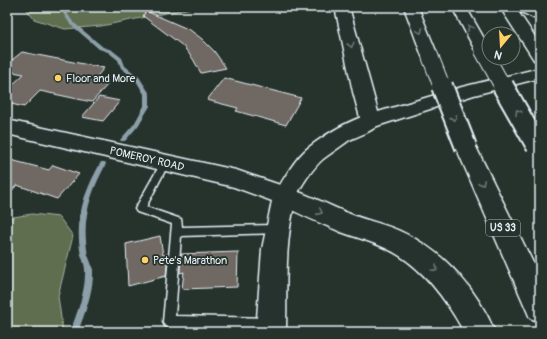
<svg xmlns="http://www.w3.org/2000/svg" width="547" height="339" font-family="Pangolin,sans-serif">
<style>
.green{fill:#5e6e50;stroke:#a3b0a4}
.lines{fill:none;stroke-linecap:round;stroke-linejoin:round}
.stream{fill:#8d9fa9;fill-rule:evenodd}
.building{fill:#706762;stroke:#e8f1f8}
.lane-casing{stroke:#e8f1f8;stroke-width:3}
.secondary-casing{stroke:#e8f1f8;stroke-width:3}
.highway-casing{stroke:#e8f1f8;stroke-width:3}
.lane{fill:#26332d;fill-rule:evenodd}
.secondary{fill:#26332d;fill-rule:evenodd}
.highway{fill:#26332d;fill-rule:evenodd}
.highway-bridge-far1-casing{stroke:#e8f1f8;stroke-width:18;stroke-linecap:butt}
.highway-bridge-casing{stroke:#e8f1f8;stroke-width:24;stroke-linecap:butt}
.highway-bridge-far1{stroke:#26332d;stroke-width:16}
.highway-bridge{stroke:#26332d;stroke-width:20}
.oneway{stroke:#6a7674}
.poi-dot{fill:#ffd166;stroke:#26332d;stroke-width:1.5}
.labels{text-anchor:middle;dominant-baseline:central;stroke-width:3.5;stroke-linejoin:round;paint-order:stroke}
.shield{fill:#26332d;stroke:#aeb8bb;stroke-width:1}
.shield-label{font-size:10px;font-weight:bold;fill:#e8f1f8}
.poi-label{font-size:11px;fill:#e8f1f8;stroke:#26332d;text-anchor:start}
.street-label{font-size:11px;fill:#e8f1f8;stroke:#26332d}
</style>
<rect width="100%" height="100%" fill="#26332d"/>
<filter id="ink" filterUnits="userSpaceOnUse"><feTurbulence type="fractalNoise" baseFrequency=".025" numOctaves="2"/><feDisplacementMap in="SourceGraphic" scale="8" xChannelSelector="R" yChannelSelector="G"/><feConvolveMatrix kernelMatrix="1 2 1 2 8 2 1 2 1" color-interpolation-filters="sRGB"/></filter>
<g filter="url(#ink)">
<!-- green -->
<g class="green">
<polygon points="25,7 196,7 101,26 65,29 34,19"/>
<polygon points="32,214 59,217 73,236 58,296 63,332 7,332 7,218"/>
</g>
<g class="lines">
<!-- stream -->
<g class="stream">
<polygon points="59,7 63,7 73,22 103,47 112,50 122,58 125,66 139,77 150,94 150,106 138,126 125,141 121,141 120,140 134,124 144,106 144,94 135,79 121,68 118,60 108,52 99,49 70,24"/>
<path d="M101,162H105L106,164C91,192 82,217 87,249C87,256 92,262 93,270C94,290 85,313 78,332H70C77,313 86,291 85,270C85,263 81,257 80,250C75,217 85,190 101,162Z"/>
</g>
</g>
<!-- building -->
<g class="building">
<polygon points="146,11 190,30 202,39 214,51 226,68 201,73 193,59 183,46 143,16"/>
<polygon points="22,52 104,68 93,81 108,84 92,102 40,91 24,107 7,103 7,90 24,74 7,71 7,64"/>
<polygon points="224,78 301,98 286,125 236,111 238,108 207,100"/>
<polygon points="99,97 120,101 103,121 82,117"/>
<polygon points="7,159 49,170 53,165 79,174 57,199 17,185 7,196"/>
<polygon points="160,236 163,255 168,254 166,276 128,286 126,244"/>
<polygon points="238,252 237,287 182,289 184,272 180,273 181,254"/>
</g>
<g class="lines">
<defs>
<polygon id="lane" points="165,160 169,163 146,207 181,219 182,227 277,225 281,226 282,229 281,232 277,233 181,236 175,316 268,318 272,320 274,324 272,328 268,330 169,328 165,326 163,322 172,224 137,212 135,209 162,161"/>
<path id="secondary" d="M371,114L378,116L381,121C374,132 358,135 348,141C340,147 331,153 323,159C314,167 299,187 296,199C284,241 287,288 286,332H256L262,249L272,201L234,187L7,134V120L236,170L280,185C288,172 296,158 308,148C326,134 349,120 371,114Z"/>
<g id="highway">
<polygon points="335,7 349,7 378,112 462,87 540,68 540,78 474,95 371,128 364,126 361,121 353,92"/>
<polygon points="404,7 418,7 438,56 436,60 430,61 424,60 422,56"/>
<polygon points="452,7 466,7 489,47 488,52 482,54 476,52"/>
<polygon points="500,7 532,7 540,11 540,21 517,10 540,44 540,61 534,60"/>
<polygon points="466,139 473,142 476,147 540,277 540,322 530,318 456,147 459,142"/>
<path d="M285,187C307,194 328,205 350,214C367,221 387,224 404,233C445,252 478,291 495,332H464C448,303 428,274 400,256C382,244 360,239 341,232C319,223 298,213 277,203L273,196L277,189Z"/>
</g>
</defs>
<!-- lane casing -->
<use href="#lane" class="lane-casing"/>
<!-- secondary casing -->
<use href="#secondary" class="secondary-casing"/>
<!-- highway casing -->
<use href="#highway" class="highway-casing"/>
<!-- lane -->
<use href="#lane" class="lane"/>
<!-- secondary -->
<use href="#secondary" class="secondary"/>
<!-- highway -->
<use href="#highway" class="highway"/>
<defs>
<g id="highway-bridge-far1">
<polyline points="482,49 503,87"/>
<polyline points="430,56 442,87"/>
</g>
<g id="highway-bridge">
<polyline points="442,86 466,147"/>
<polyline points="503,86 537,146"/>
</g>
</defs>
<!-- highway-bridge-far1 casing -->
<use href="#highway-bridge-far1" class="highway-bridge-far1-casing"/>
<!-- highway-bridge casing -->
<use href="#highway-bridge" class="highway-bridge-casing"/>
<!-- highway-bridge-far1 -->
<use href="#highway-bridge-far1" class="highway-bridge-far1"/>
<!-- highway-bridge -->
<use href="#highway-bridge" class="highway-bridge"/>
</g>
<!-- one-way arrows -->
<defs><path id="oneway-chevron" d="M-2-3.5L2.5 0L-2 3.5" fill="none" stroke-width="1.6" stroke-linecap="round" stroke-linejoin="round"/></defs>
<g class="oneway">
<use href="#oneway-chevron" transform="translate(470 28) rotate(-119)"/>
<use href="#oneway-chevron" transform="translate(420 31) rotate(69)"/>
<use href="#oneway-chevron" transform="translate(351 45) rotate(77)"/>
<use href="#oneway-chevron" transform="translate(518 112) rotate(-120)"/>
<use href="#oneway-chevron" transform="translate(454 118) rotate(68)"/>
<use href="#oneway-chevron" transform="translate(482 183) rotate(65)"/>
<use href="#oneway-chevron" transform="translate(320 212) rotate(24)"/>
<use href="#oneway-chevron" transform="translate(435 269) rotate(46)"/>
</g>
</g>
<!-- markers -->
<g class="poi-dot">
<circle cx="58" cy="78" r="4"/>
<circle cx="145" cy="260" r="4"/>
</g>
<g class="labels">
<!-- shield labels -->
<rect class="shield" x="486" y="220" width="34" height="16" rx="3"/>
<g class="shield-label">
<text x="503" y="228">US 33</text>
</g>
<!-- poi labels -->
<g class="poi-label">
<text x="66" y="78">Floor and More</text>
<text x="153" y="260">Pete's Marathon</text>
</g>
<!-- street labels -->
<g class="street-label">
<text transform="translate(147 159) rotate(13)">POMEROY ROAD</text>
</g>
</g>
<!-- margin -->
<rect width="547" height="339" fill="none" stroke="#26332d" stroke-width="24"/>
<rect x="12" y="12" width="523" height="315" fill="none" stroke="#e8f1f8" stroke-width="1.5" filter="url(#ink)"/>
<!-- north arrow -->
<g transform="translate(501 46) rotate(198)"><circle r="19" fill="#26332d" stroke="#747f7e"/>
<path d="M0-3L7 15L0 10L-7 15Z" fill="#ffd166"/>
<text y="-6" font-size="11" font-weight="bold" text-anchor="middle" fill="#e8f1f8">N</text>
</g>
</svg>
